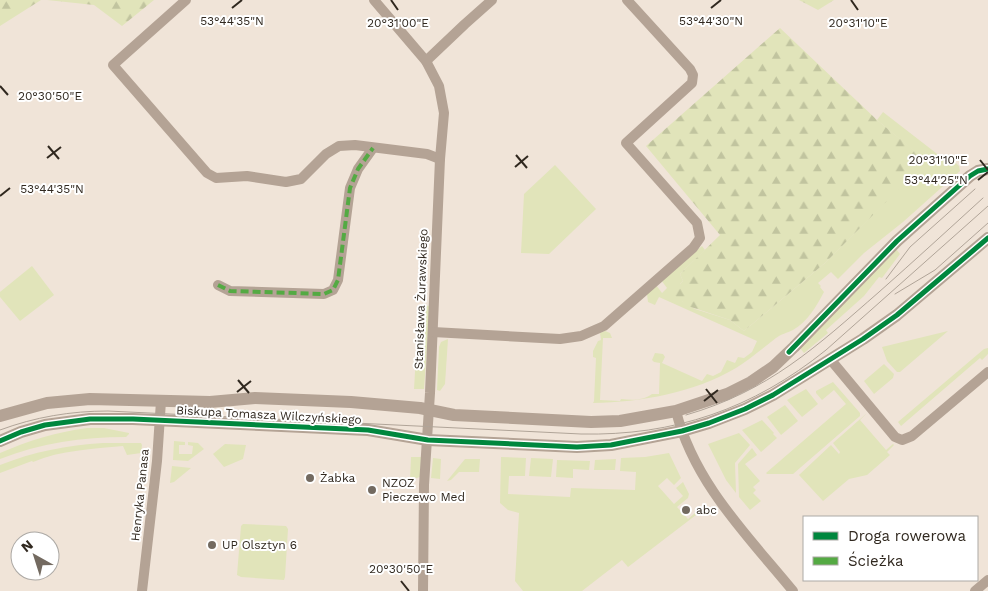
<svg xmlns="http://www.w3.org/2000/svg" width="988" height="591" font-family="'Work Sans',sans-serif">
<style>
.green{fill:#e1e4ba}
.forest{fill:url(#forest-firs)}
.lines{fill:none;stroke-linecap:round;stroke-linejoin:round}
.minor{stroke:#b4a395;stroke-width:10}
.tertiary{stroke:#b4a395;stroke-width:12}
.tram{stroke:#b0a498;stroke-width:1}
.quiet{stroke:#54aa43;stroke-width:4;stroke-dasharray:8 4;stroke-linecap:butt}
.cycleway-casing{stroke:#fff;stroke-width:8}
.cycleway{stroke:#00873e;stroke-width:5}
.ticks{fill:none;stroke:#30281f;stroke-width:2}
.poi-dot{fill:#736a60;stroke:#fff;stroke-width:2}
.labels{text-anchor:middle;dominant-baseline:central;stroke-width:4;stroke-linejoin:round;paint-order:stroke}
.street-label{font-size:12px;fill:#30281f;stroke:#fff}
.poi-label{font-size:12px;fill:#30281f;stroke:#fff;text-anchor:start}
.ticks-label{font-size:12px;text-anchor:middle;fill:#30281f;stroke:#fff;stroke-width:4;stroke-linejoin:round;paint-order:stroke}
</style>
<defs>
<pattern id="forest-firs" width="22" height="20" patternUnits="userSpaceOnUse" patternTransform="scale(1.25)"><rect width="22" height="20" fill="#e1e4ba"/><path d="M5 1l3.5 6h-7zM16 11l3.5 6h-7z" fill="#c1c49f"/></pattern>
</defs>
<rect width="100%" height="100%" fill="#f0e4d8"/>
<!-- green -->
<g class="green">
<path d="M883,112L945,160L949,156L959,166L960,171L903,222L864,253L838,279L831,272L818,283L821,286L820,287L824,292C816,307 808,321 793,330C787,333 781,334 776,338C763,348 750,359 736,368C693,393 642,402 593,403L594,401L596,358L593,357V351L598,341L601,340L600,333L605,331L610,333L612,338H603L600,400L620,401L621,399C631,400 643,401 652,394H659L660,363L654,362L652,360L655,353L663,354L665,357L662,363L702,381L707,374L713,376L721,372L727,360L735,363L738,357L744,358L752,352L757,341L659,297L655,305L648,302L647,294L656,285L662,293L667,288L661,280L702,246L705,250L680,274L683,281L680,284L682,301L695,309L730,320L744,331L825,263L926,161L877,120Z"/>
<polygon points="555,165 596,209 549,254 521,253 524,194"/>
<polygon points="896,249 900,254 882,278 879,277 864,296 826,330 828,333 804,353 800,348"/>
<polygon points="32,266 54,295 20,321 0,297 0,292"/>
<polygon points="419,305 430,306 424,389 414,389"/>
<polygon points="948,331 900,372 897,372 887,361 882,347"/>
<polygon points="448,339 445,384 440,391 437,390 439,347 441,342"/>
<polygon points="988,348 988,354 982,360 980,358 901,426 898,422 984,349"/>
<polygon points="884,364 894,374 893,378 874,394 864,381"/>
<polygon points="833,382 860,413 860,416 793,474 767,474 766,473 846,404 834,390 822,400 816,393 816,391"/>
<polygon points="806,389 818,404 802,417 787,400"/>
<polygon points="785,405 798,421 781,435 767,417"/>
<polygon points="867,413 860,420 886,450 893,444 894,445 887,452 890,455 867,475 849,479 823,501 799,475 831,445 839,454 840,452 833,443"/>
<polygon points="762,420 774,433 773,434 777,438 761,452 742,430"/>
<path d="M87,428H104L129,433V434L126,437C82,437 41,443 0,459V453C28,441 56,432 87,428Z"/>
<polygon points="739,433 750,445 735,463 736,493 726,480 708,444"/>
<polygon points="174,441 185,442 185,445 179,445 179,454 192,454 193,446 188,445 188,442 198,443 204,449 188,461 173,460"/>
<path d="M103,443H141L142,445L141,453L127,455L123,446C93,449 61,450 33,462L32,461L0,473V465C33,452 67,445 103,443Z"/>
<polygon points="225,444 246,445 243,459 224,467 213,454"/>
<polygon points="752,448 757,455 745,464 760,481 753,487 756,490 753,493 761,501 750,510 739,497 738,464"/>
<polygon points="669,453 681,478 674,485 667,478 658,486 674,504 683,496 676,488 683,482 689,494 688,498 677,507 688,519 695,513 696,515 628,567 622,560 582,591 523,591 515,581 519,513 508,510 500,503 501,457 526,458 525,476 509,476 508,494 570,497 571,488 635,490 636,472 620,471 621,458 645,457"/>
<polygon points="411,457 421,457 420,477 410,480"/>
<polygon points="433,458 441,459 440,479 431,478"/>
<polygon points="531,458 553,459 551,477 529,476"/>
<polygon points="465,459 480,459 479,472 459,472 451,480 447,481"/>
<polygon points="616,459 615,470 594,470 595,460"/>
<polygon points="557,460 590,461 589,470 573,469 573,478 556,477"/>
<polygon points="172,466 191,468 174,482 170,483"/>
<polygon points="243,524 286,526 288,529 285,577 284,580 241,577 237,575 241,526"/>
</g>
<!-- forest -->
<g class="forest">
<polygon points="0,0 41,0 0,26"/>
<polygon points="47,0 154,0 122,26 94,5"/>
<polygon points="799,0 834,0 818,10"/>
<polygon points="780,28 877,120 927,161 825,263 744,331 730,320 688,306 674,295 673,292 683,281 680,274 720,235 646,146"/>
</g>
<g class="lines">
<!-- minor -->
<g class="minor">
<polyline points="186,0 113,65 207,173 216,178 247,176 286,182 301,179 326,154 339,146 355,145 427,154 440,159"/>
<polyline points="374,0 426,61 439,86 444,113 440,159 430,393 424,485 423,591"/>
<polyline points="426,61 465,24 492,0"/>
<polyline points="218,285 230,291 324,294 333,290 338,280 350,188 358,169 373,148"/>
<polyline points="433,332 560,339 581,336 604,326 693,248 700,238 697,223 626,143 692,83 693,75 690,69 627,0"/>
<polyline points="830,359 895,437 902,440 912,436 988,372"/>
<path d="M676,411C694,483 748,536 793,591"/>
<polyline points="142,591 157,461 161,401"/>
<polyline points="975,591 988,580"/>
</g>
<!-- tertiary -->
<g class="tertiary">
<polyline points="0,416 47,403 90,399 210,402 255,398 351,402 420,408 454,415 591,422 620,421 676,411 727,394 751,382 773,367 794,347 897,241 970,176 978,171 988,169"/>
<polyline points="0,441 21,432 45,425 90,419 133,419 368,430 428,440 577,447 611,445 682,431 709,423 745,409 773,395 863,339 897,315 988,238"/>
</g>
<!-- tram -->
<g class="tram">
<polyline points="886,279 910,247 975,189"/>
<polyline points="895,294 935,270 988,223"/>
<path d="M686,415C769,391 816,347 879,292C914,261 948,230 983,198"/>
<path d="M0,430C35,417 71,411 108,411L581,434C674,436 753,409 826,350L988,206"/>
</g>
<!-- quiet -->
<polyline class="quiet" points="218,285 230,291 324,294 333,290 338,280 350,188 358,169 373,148"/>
<defs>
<g id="cycleway">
<polyline points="789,352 897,241 970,176 978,171 988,169"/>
<polyline points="0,441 21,432 45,425 90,419 133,419 368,430 428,440 577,447 611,445 682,431 709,423 745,409 773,395 863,339 897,315 988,238"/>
</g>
</defs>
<!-- cycleway casing -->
<use href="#cycleway" class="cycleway-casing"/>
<!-- cycleway -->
<use href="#cycleway" class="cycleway"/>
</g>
<!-- ticks -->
<path class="ticks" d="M391,0L398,10M851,0L858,10M232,8L242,0M711,8L721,0M0,86L8,95M48,146L59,159M516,155L527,168M47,158L61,147M980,160L988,170M515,167L528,156M978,180L988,172M0,196L10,188M238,380L249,393M706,389L717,403M237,392L251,381M704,401L718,390M401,581L409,591"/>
<!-- markers -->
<g class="poi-dot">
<circle cx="310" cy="478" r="5"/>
<circle cx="372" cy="490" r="5"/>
<circle cx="686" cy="510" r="5"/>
<circle cx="212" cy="545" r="5"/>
</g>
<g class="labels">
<!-- street labels -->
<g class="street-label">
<text transform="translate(421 299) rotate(-88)">Stanisława Żurawskiego</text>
<text transform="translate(269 415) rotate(3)">Biskupa Tomasza Wilczyńskiego</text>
<text transform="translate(140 495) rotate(-84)">Henryka Panasa</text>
</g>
<!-- poi labels -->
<g class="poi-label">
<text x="320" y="478">Żabka</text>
<text x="382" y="483">NZOZ<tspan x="382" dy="14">Pieczewo Med</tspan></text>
<text x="696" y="510">abc</text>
<text x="222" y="545">UP Olsztyn 6</text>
</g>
</g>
<g class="ticks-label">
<text x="232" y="25">53°44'35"N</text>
<text x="711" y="25">53°44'30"N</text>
<text x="858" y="27">20°31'10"E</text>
<text x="398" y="27">20°31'00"E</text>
<text x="50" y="100">20°30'50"E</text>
<text x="938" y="164">20°31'10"E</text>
<text x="936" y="184">53°44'25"N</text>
<text x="52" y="193">53°44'35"N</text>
<text x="401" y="573">20°30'50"E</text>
</g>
<!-- legend -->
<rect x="803" y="516" width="175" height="65" fill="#ffffff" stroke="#aca9a5"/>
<rect x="813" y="532" width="25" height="8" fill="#00873e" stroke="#aca9a5"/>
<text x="848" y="541" font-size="15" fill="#30281f">Droga rowerowa</text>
<rect x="813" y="557" width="25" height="8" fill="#54aa43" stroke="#aca9a5"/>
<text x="848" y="566" font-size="15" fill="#30281f">Ścieżka</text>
<!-- north arrow -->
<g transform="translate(35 556) rotate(321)"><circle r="24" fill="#ffffff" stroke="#aca9a5"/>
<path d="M0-4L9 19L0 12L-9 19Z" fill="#736a60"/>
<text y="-8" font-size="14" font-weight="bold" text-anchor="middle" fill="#30281f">N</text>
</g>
</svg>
